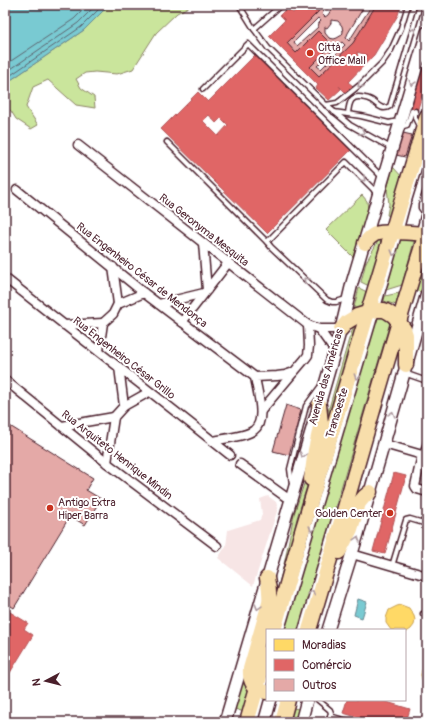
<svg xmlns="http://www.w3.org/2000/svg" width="432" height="727" font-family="Pangolin,sans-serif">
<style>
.built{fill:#f7e5e5}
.green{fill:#cae59c;stroke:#8a8264}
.water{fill:#79cad2;stroke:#66868f}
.homes{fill:#ffd966;stroke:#c9a154}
.shops{fill:#e06666;stroke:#b35154;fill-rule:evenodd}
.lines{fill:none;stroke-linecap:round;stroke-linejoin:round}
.shore{stroke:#5d636e;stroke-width:1}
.building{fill:#e4a9a7;stroke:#4a1f2b;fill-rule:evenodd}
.lane-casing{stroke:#4a1f2b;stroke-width:7}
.street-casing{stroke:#4a1f2b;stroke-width:11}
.secondary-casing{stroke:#4a1f2b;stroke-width:14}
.highway-casing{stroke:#4a1f2b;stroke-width:17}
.lane{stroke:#fff;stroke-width:4}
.street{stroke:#fff;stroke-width:8}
.secondary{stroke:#fff;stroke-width:11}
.highway{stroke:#f8deab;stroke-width:14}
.oneway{stroke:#ae9aa0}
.poi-dot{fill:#c8321e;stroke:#fff;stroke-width:1.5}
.labels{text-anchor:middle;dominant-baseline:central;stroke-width:4;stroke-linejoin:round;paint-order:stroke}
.poi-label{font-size:11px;fill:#4a1f2b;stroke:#fff;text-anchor:start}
.street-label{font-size:11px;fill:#4a1f2b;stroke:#fff}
</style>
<rect width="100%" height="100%" fill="#fff"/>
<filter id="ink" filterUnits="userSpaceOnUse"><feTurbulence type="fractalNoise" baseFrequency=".025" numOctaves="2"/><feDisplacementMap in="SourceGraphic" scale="8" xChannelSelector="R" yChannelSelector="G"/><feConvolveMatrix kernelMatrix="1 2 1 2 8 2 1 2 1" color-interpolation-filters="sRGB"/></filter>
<g filter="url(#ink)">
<!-- built -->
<polygon class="built" points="268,496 276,502 278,508 253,586 218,558 226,546 228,530 260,520 262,514 260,499"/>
<!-- green -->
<g class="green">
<polygon points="109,5 192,5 177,13 156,33 133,69 117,74 95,72 85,73 76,79 81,88 94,97 95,108 76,105 48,80 33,87 26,107 38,125 31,129 16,119 11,111 8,109 5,109 5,84 84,30"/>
<polygon points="393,167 403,178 392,217 387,215 389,204 387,189"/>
<polygon points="362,195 367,201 368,210 354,258 326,230"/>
<polygon points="381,236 386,237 371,287 361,282 366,262"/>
<polygon points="401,237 415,238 402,285 386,290"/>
<polygon points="427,254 427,278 423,292 416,291"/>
<polygon points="359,288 369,293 365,307 352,315"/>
<polygon points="399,293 396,305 384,301 385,296"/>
<polygon points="379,315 391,319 299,630 282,630 376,317"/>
<polygon points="360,324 316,472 320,439 349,339 354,326"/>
<polygon points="311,463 309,480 297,518 281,589 267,630 267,636 256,674 254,666 278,587 285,560 294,514"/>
<polygon points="245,674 251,688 244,712 235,709"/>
<polygon points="292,708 299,709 295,722 288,722"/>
</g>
<!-- water -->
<g class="water">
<polygon points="5,5 109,5 84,30 5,84"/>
<polygon points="358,599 367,602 362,618 354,615"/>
</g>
<!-- homes -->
<g class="homes">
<polygon points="401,605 409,608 414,616 415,620 414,625 411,629 405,633 405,630 391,630 386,623 386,618 389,610 397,606"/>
<polygon points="427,664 427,687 423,682 421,675 422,670"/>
</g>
<!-- shops -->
<g class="shops">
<path d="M300,5H322L318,12L287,43L296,53L318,31L332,45L310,67L319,76L353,43L376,5H401L398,15L374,55L348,82L353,86L346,93L339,86L341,89L329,100L316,88L318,85L269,36L285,20L280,15L287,8L293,13ZM357,52L367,55L359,63Z"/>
<polygon points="338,5 361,5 349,25 332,14"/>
<path d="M257,53L352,149L267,233L161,129L198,92L208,102ZM209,115L216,123L221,118L228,125L218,136L203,121Z"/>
<polygon points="422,66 427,68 427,78 417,112 410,110"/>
<polygon points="394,473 406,476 385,554 373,551"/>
<polygon points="5,609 28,623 24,629 33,635 8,676 5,675"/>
<polygon points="347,700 380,700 410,709 406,722 363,722 364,719 343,713"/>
</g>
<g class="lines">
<!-- shore -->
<g class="shore">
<polyline points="5,65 74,19 88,5"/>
<polyline points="5,73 78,23 96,5"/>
<polyline points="5,79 81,27 103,5"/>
</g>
</g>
<!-- building -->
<g class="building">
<path d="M322,5H327L322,14L325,17L328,15L334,5H365L348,33L346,38L349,41L372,5H376L353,43L319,76L310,67L332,45L318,31L296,53L287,43L318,12ZM318,18L321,21L319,23L318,27L297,46L294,42ZM331,20L338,21L342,26L343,32L342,35L337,38L334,39L329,38L325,33V27L327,28L331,23ZM342,42L345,45L321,69L317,66L338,45Z"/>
<polygon points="403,133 412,135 405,157 396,155"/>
<polygon points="286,405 301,410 289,455 273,451"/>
<polygon points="5,423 93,478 86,490 101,499 85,525 70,516 14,608 5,602"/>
</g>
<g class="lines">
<defs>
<g id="lane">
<polyline points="239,5 254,29 268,48 326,105 350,125 391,148"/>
<polyline points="254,29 281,5"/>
<polyline points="423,55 427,62 425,67"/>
<polyline points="203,89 248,44 382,177"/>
<polyline points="326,105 337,103 341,100 361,84 382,63 391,50 401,28 408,5"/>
<polyline points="415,111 415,118 420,128"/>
<polyline points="334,112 361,116 389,123 398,121"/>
<path d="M348,114C349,102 351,94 365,98C367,98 369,99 371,100C377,103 381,112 390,106L420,5"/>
<polyline points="400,127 407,125 412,111"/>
<polyline points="167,142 267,242 271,247 327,300 332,302 336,302 346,299"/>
<polyline points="409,201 425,149 425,143"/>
<polyline points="424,212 421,208 421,205 427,187"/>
<polyline points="401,229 409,199"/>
<polyline points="419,231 427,201"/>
<polyline points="267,242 346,162 373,189 377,195"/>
<polyline points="378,308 399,235"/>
<polyline points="404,373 427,381"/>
<polyline points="422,455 427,439"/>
<polyline points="292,484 290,469 306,406 320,387"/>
<polyline points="392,566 406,520 410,519 427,524"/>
<polyline points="423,614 427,613"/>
<polyline points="282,630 376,314"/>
<polyline points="301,630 335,516"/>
<polyline points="318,700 330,710 331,713 328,722"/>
<polyline points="330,716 350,722"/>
<polyline points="413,721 418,722"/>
<polyline points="255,722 267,679"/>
<polyline points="274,722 280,700"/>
</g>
<g id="street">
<polyline points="78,145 308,325 319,329 341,329"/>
<polyline points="17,190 144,293 255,377"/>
<polyline points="203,243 207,290"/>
<polyline points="113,267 118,304"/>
<path d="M5,278C80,338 156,395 230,455"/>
<polyline points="159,304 204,293"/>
<polyline points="182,322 228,263"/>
<polyline points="64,325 103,323"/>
<polyline points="319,329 334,350"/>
<polyline points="99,351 103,323 113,314 118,304 144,293"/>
<polyline points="119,367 124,406"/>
<polyline points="5,380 107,463 217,546"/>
<polyline points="261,411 293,373"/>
<polyline points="62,426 114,417"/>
<path d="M213,441C222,439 248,436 254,430C267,420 257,391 255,377L277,376L285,375L294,372L305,359L308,355L309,346L308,325"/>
<polyline points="384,444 422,455 415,486 417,489 427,492"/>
<polyline points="107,463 114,417 124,406 149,392"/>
<polyline points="240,464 290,500"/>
<polyline points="352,554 427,576"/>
</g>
<g id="secondary">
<polyline points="328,630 358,534 427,293"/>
<polyline points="225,722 319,405 341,329 352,283 427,32"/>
<polyline points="301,722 307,700"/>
</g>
<g id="highway">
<path d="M365,243C368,239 371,236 375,234C386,230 415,233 427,234"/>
<polyline points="341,329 347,322 357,316 377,310 384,310 388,312 394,316 404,329 406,335 406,365"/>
<polyline points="311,479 315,450 321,423 319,405"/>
<polyline points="339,552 351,529 359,503 364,497 370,492"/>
<path d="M267,578C269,587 270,594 269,603L250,669C249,681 254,690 267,692"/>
<polyline points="274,630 300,538 427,116"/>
<path d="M309,630C349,497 385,363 427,230"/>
<polyline points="247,722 267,653"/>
<polyline points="282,722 288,700"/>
</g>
</defs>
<!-- lane casing -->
<use href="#lane" class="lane-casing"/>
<!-- street casing -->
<use href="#street" class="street-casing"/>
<!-- secondary casing -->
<use href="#secondary" class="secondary-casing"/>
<!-- highway casing -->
<use href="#highway" class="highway-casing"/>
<!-- lane -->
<use href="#lane" class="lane"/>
<!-- street -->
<use href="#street" class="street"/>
<!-- secondary -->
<use href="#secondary" class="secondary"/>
<!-- highway -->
<use href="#highway" class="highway"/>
</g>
<!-- one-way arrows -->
<defs><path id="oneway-chevron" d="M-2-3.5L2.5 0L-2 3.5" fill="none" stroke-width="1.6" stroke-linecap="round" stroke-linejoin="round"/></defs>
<g class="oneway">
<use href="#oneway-chevron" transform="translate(413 31) rotate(-74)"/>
<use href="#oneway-chevron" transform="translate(412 83) rotate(106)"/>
<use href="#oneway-chevron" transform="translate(360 85) rotate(139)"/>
<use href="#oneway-chevron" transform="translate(362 132) rotate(29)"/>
<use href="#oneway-chevron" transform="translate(363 179) rotate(45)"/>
<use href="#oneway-chevron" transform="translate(394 253) rotate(106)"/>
<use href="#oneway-chevron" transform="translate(306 280) rotate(-136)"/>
<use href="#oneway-chevron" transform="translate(357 377) rotate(107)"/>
<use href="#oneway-chevron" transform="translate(392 414) rotate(-74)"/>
<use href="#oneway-chevron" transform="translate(303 455) rotate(107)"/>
<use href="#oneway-chevron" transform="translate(312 529) rotate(106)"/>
<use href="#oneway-chevron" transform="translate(357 539) rotate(-73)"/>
<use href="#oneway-chevron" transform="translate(312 593) rotate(-73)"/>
<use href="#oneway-chevron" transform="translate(258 607) rotate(106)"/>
</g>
</g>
<!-- markers -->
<g class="poi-dot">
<circle cx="310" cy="53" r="4"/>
<circle cx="50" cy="508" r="4"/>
<circle cx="390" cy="513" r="4"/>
</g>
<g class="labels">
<!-- poi labels -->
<g class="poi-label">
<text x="318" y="47">Città<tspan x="318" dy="13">Office Mall</tspan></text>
<text x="58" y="502">Antigo Extra<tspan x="58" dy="13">Hiper Barra</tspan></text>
<text x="382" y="513" text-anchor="end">Golden Center</text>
</g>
<!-- street labels -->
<g class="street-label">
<text transform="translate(204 230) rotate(38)">Rua Geronyma Mesquita</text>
<text transform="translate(142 275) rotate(38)">Rua Engenheiro César de Mendonça</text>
<text transform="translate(124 358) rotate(38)">Rua Engenheiro César Grillo</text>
<text transform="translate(326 377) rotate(-74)">Avenida das Américas</text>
<text transform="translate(337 413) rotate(-73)">Transoeste</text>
<text transform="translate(117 455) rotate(38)">Rua Arquiteto Henrique Mindin</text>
</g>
</g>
<!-- margin -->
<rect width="432" height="727" fill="none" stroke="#fff" stroke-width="20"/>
<rect x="10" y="10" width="412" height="707" fill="none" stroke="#4a1f2b" stroke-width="1.5" filter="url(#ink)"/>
<!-- legend -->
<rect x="266" y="629" width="140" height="72" fill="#ffffff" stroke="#b7a5aa"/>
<rect x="274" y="639" width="20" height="12" fill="#ffd966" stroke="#b7a5aa"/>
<text x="302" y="649" font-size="12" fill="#4a1f2b">Moradias</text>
<rect x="274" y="659" width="20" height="12" fill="#e06666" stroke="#b7a5aa"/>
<text x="302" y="669" font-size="12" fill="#4a1f2b">Comércio</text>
<rect x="274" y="679" width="20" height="12" fill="#e4a9a7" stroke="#b7a5aa"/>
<text x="302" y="689" font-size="12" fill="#4a1f2b">Outros</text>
<!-- north arrow -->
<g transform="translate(46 681) rotate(263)" stroke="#ffffff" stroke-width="3" paint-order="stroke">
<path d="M0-3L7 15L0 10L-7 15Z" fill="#4a1f2b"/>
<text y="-6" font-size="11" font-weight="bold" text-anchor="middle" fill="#4a1f2b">N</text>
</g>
</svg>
